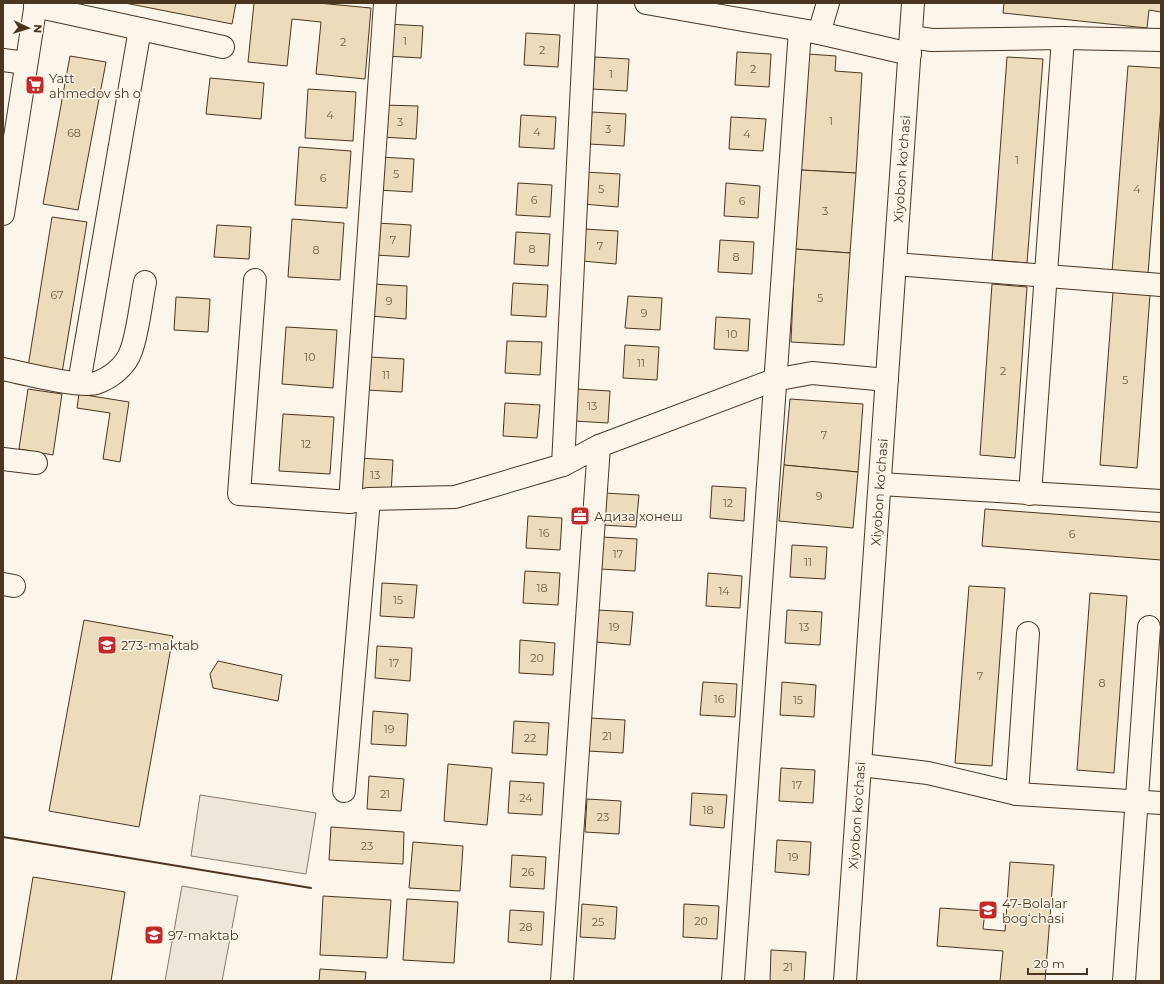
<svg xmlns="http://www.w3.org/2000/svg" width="1164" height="984" font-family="Montserrat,sans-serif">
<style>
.green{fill:#ede6d9;stroke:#887966}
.building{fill:#ecdcbc;stroke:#4a3520}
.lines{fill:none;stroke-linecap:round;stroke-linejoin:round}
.minor-casing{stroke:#4a3520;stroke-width:24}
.minor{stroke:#fbf6e9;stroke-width:22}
.wall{stroke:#4a3520;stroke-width:2}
.labels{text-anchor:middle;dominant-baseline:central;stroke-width:3;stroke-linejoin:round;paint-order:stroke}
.number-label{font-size:11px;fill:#725f47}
.poi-label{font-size:13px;fill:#4a3520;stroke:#fbf6e9;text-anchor:start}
.street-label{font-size:13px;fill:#4a3520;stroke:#fbf6e9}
</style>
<rect width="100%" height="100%" fill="#fbf6e9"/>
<!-- green -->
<g class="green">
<polygon points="200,795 316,813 306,874 191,856"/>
<polygon points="182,886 238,896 222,981 165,981"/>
</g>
<!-- building -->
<g class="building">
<polygon points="125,3 236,3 232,24"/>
<polygon points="254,3 318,3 371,8 365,79 316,74 321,22 292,19 287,66 248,62"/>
<polygon points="1004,3 1161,3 1161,12 1149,10 1147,28 1003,13"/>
<polygon points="388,24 423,26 421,58 386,56"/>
<polygon points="526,33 560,35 558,67 524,65"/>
<polygon points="737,52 771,54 769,87 735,85"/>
<polygon points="808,54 836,56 835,71 862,73 856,173 801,170"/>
<polygon points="70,56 106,62 78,210 43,204"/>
<polygon points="595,57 629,59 627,91 592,89"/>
<polygon points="1007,57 1043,59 1027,263 992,260"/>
<polygon points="1128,66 1161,68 1161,106 1148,274 1112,272"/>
<polygon points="210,78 264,83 261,119 206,114"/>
<polygon points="308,89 356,92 353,141 305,138"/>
<polygon points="383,105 418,106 416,139 381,137"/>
<polygon points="592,112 626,114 624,146 589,144"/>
<polygon points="521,115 556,117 554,149 519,147"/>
<polygon points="731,117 766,119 763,151 729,149"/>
<polygon points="299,147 351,151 347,208 295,205"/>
<polygon points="380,157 414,159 412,192 378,190"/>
<polygon points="801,170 856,173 850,253 795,249"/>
<polygon points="585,172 620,174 618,207 583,204"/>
<polygon points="518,183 552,185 550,217 516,215"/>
<polygon points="726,183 760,186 758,218 724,216"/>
<polygon points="52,217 87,222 62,373 28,367"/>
<polygon points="292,219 344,223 340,280 288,277"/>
<polygon points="377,223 411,225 409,257 375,255"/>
<polygon points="217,225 251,227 249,259 214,257"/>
<polygon points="584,229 618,231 616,264 582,261"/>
<polygon points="516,232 550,234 548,266 514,264"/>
<polygon points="720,240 754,242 752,274 718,272"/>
<polygon points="795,249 850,253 844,345 791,342"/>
<polygon points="513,283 548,285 546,317 511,315"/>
<polygon points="373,284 407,286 406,319 371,316"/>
<polygon points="992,284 1027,287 1015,458 980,455"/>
<polygon points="1113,292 1150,295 1137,468 1100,465"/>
<polygon points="628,296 662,298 660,330 625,328"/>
<polygon points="176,297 210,299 208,332 174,330"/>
<polygon points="716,317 750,319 748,351 714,349"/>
<polygon points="286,327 337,330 333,388 282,384"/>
<polygon points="507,341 542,342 540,375 505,373"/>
<polygon points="625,345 659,347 657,380 623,378"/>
<polygon points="370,357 404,359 402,392 367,390"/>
<polygon points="28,389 62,394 53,455 19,449"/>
<polygon points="576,389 610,391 608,423 574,421"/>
<polygon points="79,394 129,402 120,462 103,459 110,413 77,408"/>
<polygon points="790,399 863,404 858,472 784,465"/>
<polygon points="505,403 540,405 537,438 503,436"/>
<polygon points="283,414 334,417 330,474 279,471"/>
<polygon points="359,458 393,460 391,493 356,490"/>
<polygon points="784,465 858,472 853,528 779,521"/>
<polygon points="712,486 746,488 744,521 710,518"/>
<polygon points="604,493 639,495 636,527 602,525"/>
<polygon points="985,509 1161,522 1161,560 982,546"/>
<polygon points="528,516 562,518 560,550 526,548"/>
<polygon points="602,537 637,539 635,571 600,569"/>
<polygon points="792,545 827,547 825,579 790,577"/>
<polygon points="525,571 560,573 558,605 523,603"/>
<polygon points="708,573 742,576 740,608 706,606"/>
<polygon points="382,583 417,585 414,618 380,616"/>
<polygon points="969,586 1005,588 992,766 955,763"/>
<polygon points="1090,593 1127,596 1114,773 1077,770"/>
<polygon points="598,610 633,612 630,645 596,642"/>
<polygon points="787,610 822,612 820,645 785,643"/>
<polygon points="84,620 173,636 139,827 49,811"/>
<polygon points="520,640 555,643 553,675 519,673"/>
<polygon points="377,646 412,648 410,681 375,678"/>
<polygon points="218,661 282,675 278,701 213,688 210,674"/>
<polygon points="703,682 737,684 735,717 700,715"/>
<polygon points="782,682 816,685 814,717 780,715"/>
<polygon points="373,711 408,714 406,746 371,744"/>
<polygon points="590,718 625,720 623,753 588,751"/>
<polygon points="514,721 549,723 547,755 512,753"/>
<polygon points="448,764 492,768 487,825 444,821"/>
<polygon points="781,768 815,770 813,803 779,801"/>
<polygon points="369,776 404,779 401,811 367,809"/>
<polygon points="510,781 544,783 542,815 508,813"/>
<polygon points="692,793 727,795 724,828 690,825"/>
<polygon points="587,799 621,801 619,834 585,832"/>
<polygon points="331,827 404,832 403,864 329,860"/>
<polygon points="777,840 811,842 809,875 775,872"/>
<polygon points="413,842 463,846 460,891 409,888"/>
<polygon points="512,855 546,857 544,889 510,887"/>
<polygon points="1010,862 1054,865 1045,981 1000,981 1003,951 937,946 940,908 985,911 983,929 1005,931"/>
<polygon points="33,877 125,892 111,981 16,981"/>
<polygon points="323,896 391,900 387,958 320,955"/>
<polygon points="407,899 458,902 454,963 403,960"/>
<polygon points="582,904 617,907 615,939 580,937"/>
<polygon points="684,904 719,906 717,939 683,937"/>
<polygon points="510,910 544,912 542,945 508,942"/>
<polygon points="771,950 806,952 804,981 770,981"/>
<polygon points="320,969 366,972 365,981 319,981"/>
</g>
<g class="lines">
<defs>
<g id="minor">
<polyline points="646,3 819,33 910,54"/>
<polyline points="35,6 223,47"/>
<polyline points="819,33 828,3"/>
<polyline points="911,37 932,40 1063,38 1161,40"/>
<polyline points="3,60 26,63"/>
<polyline points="3,214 36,3"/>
<polyline points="895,264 1161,285"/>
<polyline points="255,280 239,494 350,502 369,499 455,497 563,465 599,446 774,380 812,373 887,380"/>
<path d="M3,369C22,373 80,388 96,383C111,378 126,366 131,351C138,333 141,302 145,282"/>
<polyline points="79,383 140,29"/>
<polyline points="3,459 36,463"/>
<polyline points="563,465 586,3"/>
<polyline points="880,484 1161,501"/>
<polyline points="1030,494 1063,38"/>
<polyline points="350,502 385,3"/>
<polyline points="3,584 14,586"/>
<polyline points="861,765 928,773 1017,794 1161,803"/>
<polyline points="344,791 369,499"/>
<polyline points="1017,794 1028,633"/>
<polyline points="562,981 599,446"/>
<polyline points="733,981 800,30"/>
<path id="s1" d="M845,981L913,3"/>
<polyline points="1124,981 1149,627"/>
</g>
</defs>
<!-- minor casing -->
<use href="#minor" class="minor-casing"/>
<!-- minor -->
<use href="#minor" class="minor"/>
<!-- wall -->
<polyline class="wall" points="3,837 311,888"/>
</g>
<!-- icons -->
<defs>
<symbol id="supermarket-square" viewBox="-11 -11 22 22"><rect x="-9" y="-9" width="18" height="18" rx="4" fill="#c62828" stroke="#fbf6e9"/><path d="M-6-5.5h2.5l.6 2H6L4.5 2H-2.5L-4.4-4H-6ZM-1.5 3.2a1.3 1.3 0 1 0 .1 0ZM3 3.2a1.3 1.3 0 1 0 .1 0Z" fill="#fff"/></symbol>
<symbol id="office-square" viewBox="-11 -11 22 22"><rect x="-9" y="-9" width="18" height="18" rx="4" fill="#c62828" stroke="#fbf6e9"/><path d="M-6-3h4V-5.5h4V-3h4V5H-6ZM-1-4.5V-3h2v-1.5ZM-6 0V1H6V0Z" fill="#fff"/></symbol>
<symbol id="school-square" viewBox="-11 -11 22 22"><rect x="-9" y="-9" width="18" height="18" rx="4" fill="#c62828" stroke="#fbf6e9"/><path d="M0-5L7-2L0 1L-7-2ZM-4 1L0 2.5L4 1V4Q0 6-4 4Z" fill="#fff"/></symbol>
</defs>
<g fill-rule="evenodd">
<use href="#supermarket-square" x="24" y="74" width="22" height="22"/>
<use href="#office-square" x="569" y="505" width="22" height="22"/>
<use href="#school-square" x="96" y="634" width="22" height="22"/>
<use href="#school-square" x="977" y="899" width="22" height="22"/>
<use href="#school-square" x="143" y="924" width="22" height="22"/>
</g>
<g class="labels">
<!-- number labels -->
<g class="number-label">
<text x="405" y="41">1</text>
<text x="343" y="42">2</text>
<text x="542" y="50">2</text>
<text x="753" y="69">2</text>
<text x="611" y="74">1</text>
<text x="330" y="115">4</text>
<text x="831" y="121">1</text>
<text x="400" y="122">3</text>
<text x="608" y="129">3</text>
<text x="537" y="132">4</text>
<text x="74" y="133">68</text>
<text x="747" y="134">4</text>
<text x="1017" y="160">1</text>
<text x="396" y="174">5</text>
<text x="323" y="178">6</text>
<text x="601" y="189">5</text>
<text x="1137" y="189">4</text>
<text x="534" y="200">6</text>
<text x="742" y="201">6</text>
<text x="825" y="211">3</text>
<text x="393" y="240">7</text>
<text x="600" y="246">7</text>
<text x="532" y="249">8</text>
<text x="316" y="250">8</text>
<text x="736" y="257">8</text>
<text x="57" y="295">67</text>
<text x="820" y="298">5</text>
<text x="389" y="301">9</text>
<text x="644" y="313">9</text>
<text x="732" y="334">10</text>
<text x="310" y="357">10</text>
<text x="641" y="363">11</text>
<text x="1003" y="371">2</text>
<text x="386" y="375">11</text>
<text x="1125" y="380">5</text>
<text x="592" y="406">13</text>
<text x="824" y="435">7</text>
<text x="306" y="444">12</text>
<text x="375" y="475">13</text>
<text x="819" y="496">9</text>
<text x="728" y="503">12</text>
<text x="544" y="533">16</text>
<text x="1072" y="534">6</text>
<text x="618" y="554">17</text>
<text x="808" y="562">11</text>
<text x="542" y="588">18</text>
<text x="724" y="591">14</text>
<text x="398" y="600">15</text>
<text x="614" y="627">19</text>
<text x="804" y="627">13</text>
<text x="537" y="658">20</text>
<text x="394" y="663">17</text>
<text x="980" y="676">7</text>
<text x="1102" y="683">8</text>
<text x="719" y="699">16</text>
<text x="798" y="700">15</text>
<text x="389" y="729">19</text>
<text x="607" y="736">21</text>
<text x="530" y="738">22</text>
<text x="797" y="785">17</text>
<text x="385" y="794">21</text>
<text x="526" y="798">24</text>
<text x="708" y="810">18</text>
<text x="603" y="817">23</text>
<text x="367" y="846">23</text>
<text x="793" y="857">19</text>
<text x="528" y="872">26</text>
<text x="701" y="921">20</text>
<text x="598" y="922">25</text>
<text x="526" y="927">28</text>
<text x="788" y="967">21</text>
</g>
<!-- poi labels -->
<g class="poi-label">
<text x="49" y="78">Yatt<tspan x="49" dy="15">ahmedov sh o</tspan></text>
<text x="594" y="516">Адиза хонеш</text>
<text x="121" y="645">273-maktab</text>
<text x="1002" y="903">47-Bolalar<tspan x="1002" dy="15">bogʻchasi</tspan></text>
<text x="168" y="935">97-maktab</text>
</g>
<!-- street labels -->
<g class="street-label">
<text stroke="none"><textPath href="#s1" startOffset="814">Xiyobon ko'chasi</textPath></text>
<text stroke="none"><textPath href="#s1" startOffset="490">Xiyobon ko'chasi</textPath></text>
<text stroke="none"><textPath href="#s1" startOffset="166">Xiyobon ko'chasi</textPath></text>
</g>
</g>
<!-- border -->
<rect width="1164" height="984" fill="none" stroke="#4a3520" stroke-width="8"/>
<!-- north arrow -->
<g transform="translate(28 28) rotate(94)" stroke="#fbf6e9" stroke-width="3" paint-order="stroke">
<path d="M0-3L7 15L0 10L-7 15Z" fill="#4a3520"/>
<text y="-6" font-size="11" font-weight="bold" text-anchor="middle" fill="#4a3520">N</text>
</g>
<!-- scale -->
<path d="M1028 968v6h59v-6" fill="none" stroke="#4a3520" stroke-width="2"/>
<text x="1034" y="968" font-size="12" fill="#4a3520" stroke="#fbf6e9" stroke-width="3" paint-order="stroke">20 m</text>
</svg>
